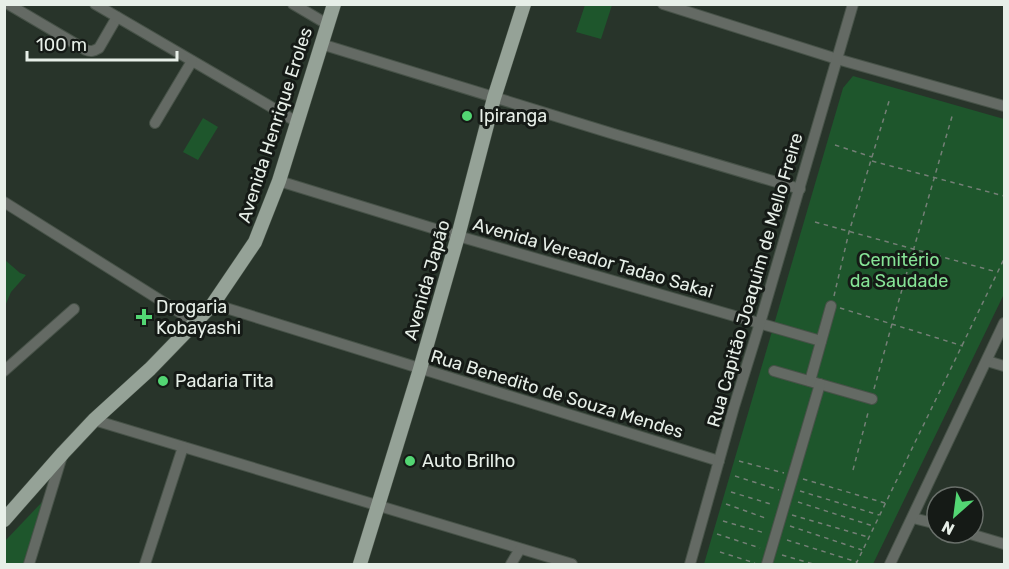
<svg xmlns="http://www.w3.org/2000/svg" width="1009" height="569" font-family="Rubik,sans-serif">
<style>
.green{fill:#1e562c}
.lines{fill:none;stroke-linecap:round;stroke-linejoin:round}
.minor-casing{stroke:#475248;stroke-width:12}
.major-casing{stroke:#475248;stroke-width:15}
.path{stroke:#747f76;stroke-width:1.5;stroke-dasharray:4.5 4.5;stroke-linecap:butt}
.minor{stroke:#646a64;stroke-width:10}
.major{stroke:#95a297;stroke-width:14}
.poi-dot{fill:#53d673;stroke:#151a16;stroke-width:2}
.labels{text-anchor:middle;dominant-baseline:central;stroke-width:6;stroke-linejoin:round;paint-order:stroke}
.poi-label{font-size:18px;fill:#e7efe8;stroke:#151a16;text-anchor:start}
.street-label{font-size:18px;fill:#e7efe8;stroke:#151a16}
.park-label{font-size:18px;fill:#86e396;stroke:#151a16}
</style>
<rect width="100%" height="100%" fill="#28342a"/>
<!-- green -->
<g class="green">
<polygon points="585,5 612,5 601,39 576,32"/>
<polygon points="853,76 1004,119 1004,294 873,564 704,564 843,88"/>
<polygon points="203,118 218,127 198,160 183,152"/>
<polygon points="5,260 20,273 26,275 11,292 5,306"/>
<polygon points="44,500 23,564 5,564 5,541"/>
</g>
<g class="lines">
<defs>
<g id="minor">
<path d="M8,4L86,50C91,52 94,51 99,48L117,17"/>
<polyline points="95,4 297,122"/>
<polyline points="293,4 327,24"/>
<polyline points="663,4 837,59 1004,106"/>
<polyline points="321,44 617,135 800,189"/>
<polyline points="155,123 192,61"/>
<polyline points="279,181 458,236 821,341"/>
<polyline points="4,202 195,322"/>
<polyline points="213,304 719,461"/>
<polyline points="987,361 1004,366"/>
<polyline points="4,371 74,309"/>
<polyline points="774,371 872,399"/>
<polyline points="810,381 831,306"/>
<polyline points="94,420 572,564"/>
<polyline points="913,518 937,524"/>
<polyline points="967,533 1004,544"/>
<polyline points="29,564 62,456"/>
<polyline points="145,564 183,447"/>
<polyline points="511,564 520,549"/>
<polyline points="690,564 734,407 760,323 853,4"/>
<polyline points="767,564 820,384"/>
<polyline points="890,564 1004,323"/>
</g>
<g id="major">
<polyline points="4,520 63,453 94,420 150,369 213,304 255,242 279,181 334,4"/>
<polyline points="360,564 420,369 458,236 494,98 524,4"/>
</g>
</defs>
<!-- minor casing -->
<use href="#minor" class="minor-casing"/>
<!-- major casing -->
<use href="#major" class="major-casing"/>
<!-- path -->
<g class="path">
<polyline points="835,145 872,157"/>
<polyline points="872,161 1004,196"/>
<polyline points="815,222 997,272"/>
<polyline points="834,296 849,232 890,98"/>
<polyline points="840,308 963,346"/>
<polyline points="874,389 892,324 953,113"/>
<polyline points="739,461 784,473"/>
<polyline points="853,470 869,409"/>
<polyline points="735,476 779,490"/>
<polyline points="803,479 885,503"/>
<polyline points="800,491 879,515"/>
<polyline points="731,492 774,505"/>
<polyline points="798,502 873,526"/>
<polyline points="726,504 768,519"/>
<polyline points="792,515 868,537"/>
<polyline points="723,521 765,533"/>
<polyline points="790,526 862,550"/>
<polyline points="717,534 760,548"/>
<polyline points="787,540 857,562"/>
<polyline points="720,552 755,563"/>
<polyline points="782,555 813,564"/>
<polyline points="856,564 1004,259"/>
</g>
<!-- minor -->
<use href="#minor" class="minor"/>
<!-- major -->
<use href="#major" class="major"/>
</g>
<!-- markers -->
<g class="poi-dot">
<circle cx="467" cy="116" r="6"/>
<path d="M141 308h6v6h6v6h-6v6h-6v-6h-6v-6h6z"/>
<circle cx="163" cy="381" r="6"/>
<circle cx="410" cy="461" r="6"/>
</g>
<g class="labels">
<!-- poi labels -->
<g class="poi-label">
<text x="479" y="116">Ipiranga</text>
<text x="156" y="307">Drogaria<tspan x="156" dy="21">Kobayashi</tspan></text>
<text x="175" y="381">Padaria Tita</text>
<text x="422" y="461">Auto Brilho</text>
</g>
<!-- street labels -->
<g class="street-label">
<text transform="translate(275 125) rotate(-72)">Avenida Henrique Eroles</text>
<text transform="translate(593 258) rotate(16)">Avenida Vereador Tadao Sakai</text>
<text transform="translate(427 280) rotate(-74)">Avenida Japão</text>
<text transform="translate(755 280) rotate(-74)">Rua Capitão Joaquim de Mello Freire</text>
<text transform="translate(557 394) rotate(17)">Rua Benedito de Souza Mendes</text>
</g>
<!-- park labels -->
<g class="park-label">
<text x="899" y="260">Cemitério<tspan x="899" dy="21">da Saudade</tspan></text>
</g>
</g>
<!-- border -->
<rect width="1009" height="569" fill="none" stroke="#e7efe8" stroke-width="12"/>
<!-- north arrow -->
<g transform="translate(955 515) rotate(208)"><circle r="28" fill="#151a16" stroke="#696f6a" stroke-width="1.5"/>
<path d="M0-4.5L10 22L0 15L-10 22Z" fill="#53d673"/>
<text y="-9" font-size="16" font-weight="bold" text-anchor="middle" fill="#e7efe8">N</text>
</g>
<!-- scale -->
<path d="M27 51v9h150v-9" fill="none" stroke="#e7efe8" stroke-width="3"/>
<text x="36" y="51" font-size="18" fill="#e7efe8" stroke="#151a16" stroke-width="4.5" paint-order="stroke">100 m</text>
</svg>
